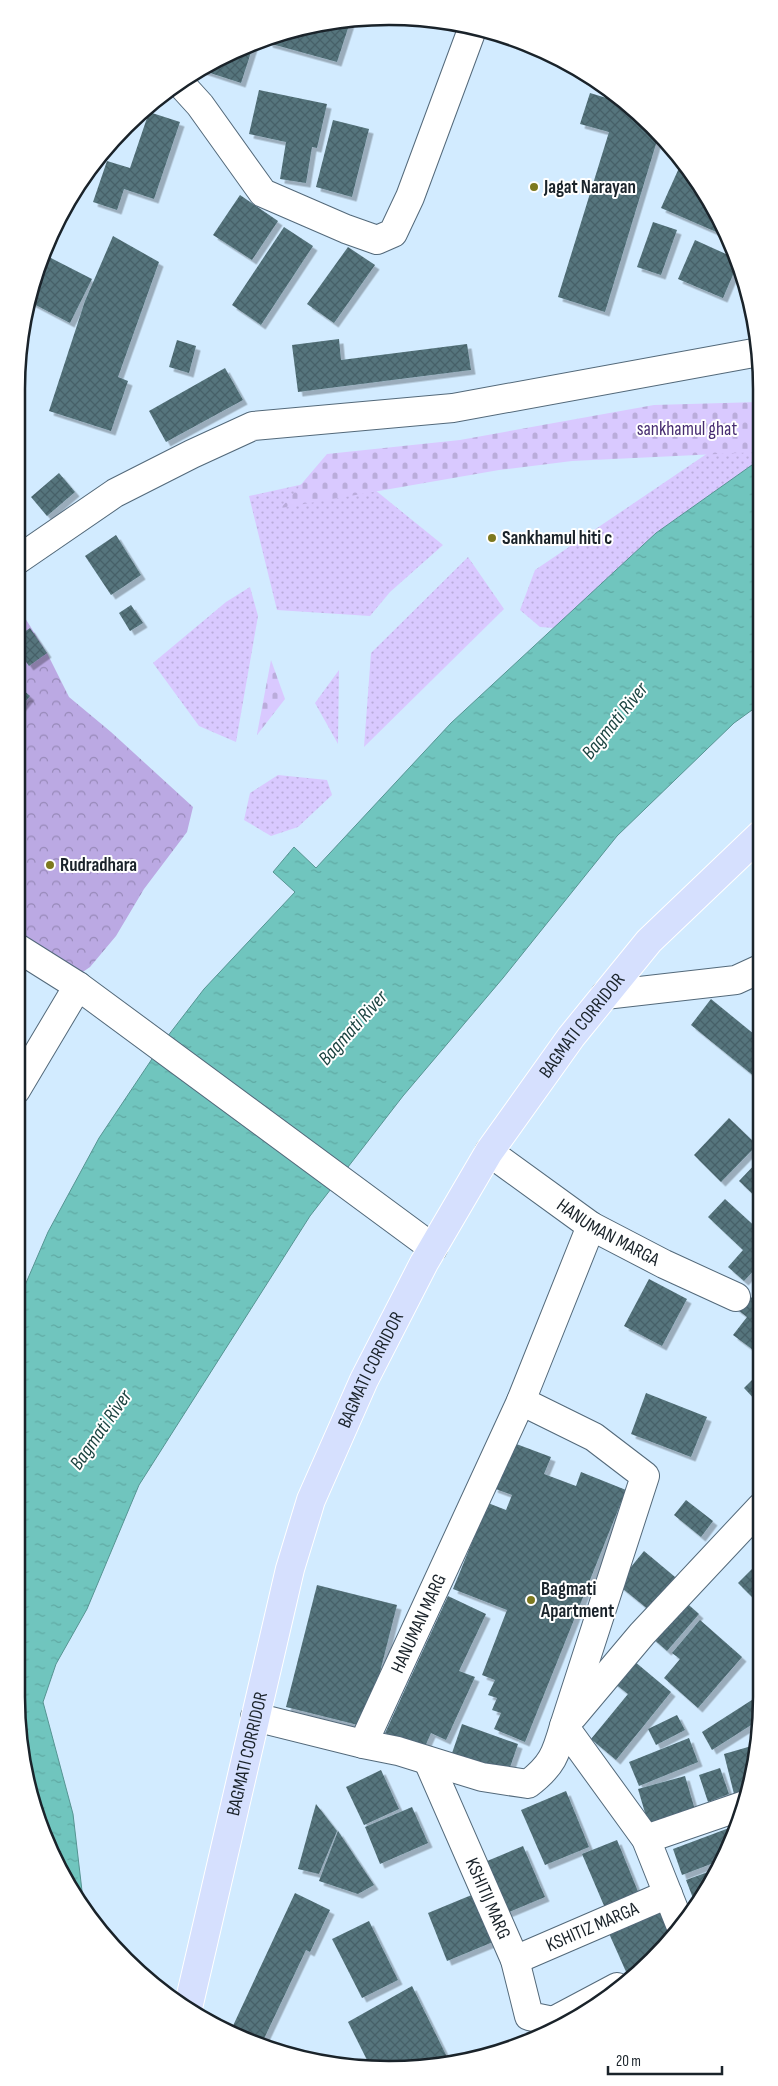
<svg xmlns="http://www.w3.org/2000/svg" width="778" height="2086" font-family="'Sofia Sans Condensed',sans-serif">
<style>
.grass{fill:url(#grass-dots)}
.forest{fill:url(#forest-crowns)}
.cemetery{fill:url(#cemetery-stones)}
.water{fill:url(#water-ripples);stroke:#569492}
.building{fill:url(#building-cross-hatch);filter:url(#shadow)}
.lines{fill:none;stroke-linecap:round;stroke-linejoin:round}
.minor-casing{stroke:#53697a;stroke-width:30}
.major-casing{stroke:#fff;stroke-width:30}
.minor{stroke:#fff;stroke-width:28}
.major{stroke:#d6e0fe;stroke-width:28}
.poi-dot{fill:#7d791f;stroke:#fff;stroke-width:2}
.labels{text-anchor:middle;dominant-baseline:central;stroke-width:4;stroke-linejoin:round;paint-order:stroke}
.poi-label{font-size:19px;font-weight:bold;fill:#1a232a;stroke:#fff;text-anchor:start}
.park-label{font-size:19px;fill:#472d71;stroke:#fff}
.street-label{font-size:19px;fill:#1a232a;stroke:#fff}
.water-label{font-size:20px;font-style:italic;fill:#1c4441;stroke:#fff}
.rim{fill:none;stroke:#1a232a;stroke-width:2.5}
</style>
<defs>
<pattern id="grass-dots" width="8" height="8" patternUnits="userSpaceOnUse" patternTransform="scale(1.25)"><rect width="8" height="8" fill="#d9c9ff"/><path d="M2 2h.1M6 6h.1" fill="none" stroke="#baacdb" stroke-width="1.8" stroke-linecap="round"/></pattern>
<pattern id="forest-crowns" width="20" height="18" patternUnits="userSpaceOnUse" patternTransform="scale(1.25)"><rect width="20" height="18" fill="#bba9e3"/><path d="M2 6a3 3 0 1 1 6 0M12 15a3 3 0 1 1 6 0" fill="none" stroke="#9789b8"/></pattern>
<pattern id="cemetery-stones" width="16" height="16" patternUnits="userSpaceOnUse" patternTransform="scale(1.25)"><rect width="16" height="16" fill="#d9c9ff"/><path d="M2 7V4a2 2 0 0 1 4 0v3zM10 15v-3a2 2 0 0 1 4 0v3z" fill="#baacdb"/></pattern>
<pattern id="water-ripples" width="26" height="14" patternUnits="userSpaceOnUse" patternTransform="scale(1.25)"><rect width="26" height="14" fill="#70c5be"/><path d="M2 4q2-2 4 0t4 0M15 11q2-2 4 0t4 0" fill="none" stroke="#60a9a3"/></pattern>
<pattern id="building-cross-hatch" width="8" height="8" patternUnits="userSpaceOnUse" patternTransform="scale(1.25)"><rect width="8" height="8" fill="#56757d"/><path d="M0 0l8 8M0 8l8-8" fill="none" stroke="#466067"/></pattern>
<filter id="shadow"><feDropShadow dx="4.5" dy="4.5" stdDeviation="0" flood-color="#0004"/></filter>
</defs>
<rect width="100%" height="100%" fill="#d2ebff"/>
<!-- grass -->
<g class="grass">
<polygon points="759,421 759,460 656,533 555,628 540,627 520,610 535,570 742,430"/>
<polygon points="354,473 443,545 390,592 370,616 277,610 249,496"/>
<polygon points="468,557 504,609 364,747 371,653"/>
<polygon points="250,587 258,616 236,742 199,726 153,663 226,602"/>
<polygon points="339,670 338,744 315,703"/>
<polygon points="278,775 327,780 332,795 298,827 271,836 244,820 250,793"/>
</g>
<!-- forest -->
<polygon class="forest" points="20,610 47,653 69,697 111,732 193,807 187,832 144,889 116,936 90,967 77,976 16,937 16,611"/>
<!-- cemetery -->
<g class="cemetery">
<polygon points="759,402 759,452 572,461 499,470 281,508 327,454 460,440 654,405"/>
<polygon points="271,660 285,699 257,735 257,734"/>
</g>
<!-- water -->
<polygon class="water" points="759,460 759,705 734,723 617,836 503,978 403,1096 310,1216 139,1485 87,1609 56,1664 43,1702 73,1814 84,1908 66,1883 36,1817 16,1697 16,1306 48,1232 99,1138 164,1041 204,989 295,892 273,872 294,847 316,868 451,723 656,533"/>
<!-- building -->
<g class="building">
<polygon points="341,19 351,19 337,62 268,43 269,36"/>
<polygon points="254,43 241,83 198,69 203,66"/>
<polygon points="259,90 327,104 317,148 312,147 306,183 280,179 286,142 249,134"/>
<polygon points="590,93 623,103 659,134 605,312 558,297 609,132 580,124"/>
<polygon points="149,112 180,122 154,199 124,189 117,210 93,202 107,161 130,168"/>
<polygon points="333,120 369,129 352,197 316,187"/>
<polygon points="679,168 687,171 728,237 661,208"/>
<polygon points="240,195 278,221 252,260 213,235"/>
<polygon points="653,222 677,230 661,275 637,267"/>
<polygon points="284,227 313,246 261,325 232,305"/>
<polygon points="113,236 159,262 118,377 128,381 111,431 49,411 85,301"/>
<polygon points="695,240 737,259 738,263 723,298 678,279"/>
<polygon points="348,247 375,265 334,323 307,304"/>
<polygon points="47,256 92,279 70,323 28,301 30,291"/>
<polygon points="339,339 341,360 467,344 471,370 298,392 292,345"/>
<polygon points="177,340 196,346 189,373 169,367"/>
<polygon points="225,368 243,400 166,442 149,411"/>
<polygon points="59,473 75,492 47,516 31,497"/>
<polygon points="116,535 141,575 111,595 85,556"/>
<polygon points="131,605 143,623 130,631 119,613"/>
<polygon points="30,628 47,653 29,666 16,648 16,638"/>
<polygon points="16,684 30,696 16,713"/>
<polygon points="711,999 760,1039 760,1081 691,1025"/>
<polygon points="729,1118 757,1145 721,1182 694,1155"/>
<polygon points="760,1159 761,1193 761,1202 739,1181"/>
<polygon points="725,1199 761,1232 761,1263 744,1281 728,1267 743,1250 708,1217"/>
<polygon points="649,1279 687,1299 662,1346 624,1326"/>
<polygon points="745,1293 761,1304 760,1355 733,1335 747,1317 734,1307"/>
<polygon points="761,1371 761,1406 744,1388"/>
<polygon points="646,1393 707,1417 691,1457 631,1434"/>
<polygon points="511,1442 551,1457 544,1474 576,1486 581,1472 626,1490 525,1742 494,1729 501,1713 492,1710 497,1698 488,1695 495,1680 482,1675 507,1610 453,1589 488,1503 506,1510 512,1495 493,1488"/>
<polygon points="686,1500 713,1521 701,1537 674,1515"/>
<polygon points="644,1551 681,1582 655,1615 617,1584"/>
<polygon points="761,1560 761,1590 762,1607 738,1583"/>
<polygon points="317,1585 397,1605 366,1727 286,1707"/>
<polygon points="448,1596 486,1614 459,1671 475,1677 446,1740 431,1733 423,1751 385,1733"/>
<polygon points="682,1599 699,1614 667,1651 650,1636"/>
<polygon points="700,1620 742,1657 698,1708 664,1678 680,1659 672,1653"/>
<polygon points="628,1656 671,1692 616,1760 591,1739 628,1694 609,1679"/>
<polygon points="762,1665 762,1683 753,1671"/>
<polygon points="755,1698 761,1706 759,1720 712,1750 702,1732"/>
<polygon points="677,1715 685,1730 656,1745 648,1729"/>
<polygon points="462,1724 518,1744 507,1776 451,1756"/>
<polygon points="689,1738 698,1762 639,1786 629,1762"/>
<polygon points="755,1745 749,1790 734,1794 724,1754"/>
<polygon points="720,1768 729,1794 708,1802 699,1775"/>
<polygon points="381,1770 399,1809 364,1825 346,1787"/>
<polygon points="685,1776 695,1810 648,1823 638,1789"/>
<polygon points="566,1791 589,1847 545,1865 521,1810"/>
<polygon points="316,1804 337,1831 319,1874 298,1869"/>
<polygon points="412,1807 428,1843 380,1864 365,1827"/>
<polygon points="737,1825 724,1859 682,1875 673,1849"/>
<polygon points="338,1831 374,1885 358,1894 319,1881"/>
<polygon points="617,1840 639,1894 605,1908 582,1854"/>
<polygon points="523,1846 545,1897 502,1915 480,1864"/>
<polygon points="719,1868 714,1876 696,1906 686,1880"/>
<polygon points="295,1893 330,1910 310,1952 306,1950 261,2045 231,2030"/>
<polygon points="474,1894 493,1942 447,1961 428,1913"/>
<polygon points="661,1905 673,1934 634,1971 627,1974 607,1929"/>
<polygon points="369,1921 398,1980 362,1998 332,1939"/>
<polygon points="412,1986 450,2063 370,2066 348,2022"/>
<polygon points="501,2048 502,2050 489,2054 489,2053"/>
</g>
<g class="lines">
<defs>
<g id="minor">
<polyline points="180,83 200,105 263,193 346,229 377,240 393,233 410,197 473,27"/>
<polyline points="16,561 115,493 192,454 253,426 453,408 759,352"/>
<polyline points="16,947 78,986 433,1248"/>
<polyline points="605,995 736,980 760,969"/>
<polyline points="16,1090 78,986"/>
<path id="s1" d="M489,1152L591,1226L664,1264L736,1297"/>
<polyline points="573,1716 642,1634 761,1507"/>
<path id="s2" d="M255,1717L363,1744L521,1401"/>
<polyline points="564,1726 645,1476 594,1437 521,1401 591,1226"/>
<path d="M363,1744L398,1751L482,1777L528,1784C552,1766 556,1754 564,1726L646,1839L681,1927"/>
<path id="s3" d="M428,1761L515,1960L529,2016L553,2021L617,1987"/>
<polyline points="646,1839 745,1805"/>
<path id="s4" d="M515,1960L668,1894"/>
</g>
<g id="major">
<path id="s5" d="M188,2008L290,1569L311,1500L364,1380L424,1263L489,1152L571,1037L649,941L760,835"/>
</g>
</defs>
<!-- minor casing -->
<use href="#minor" class="minor-casing"/>
<!-- major casing -->
<use href="#major" class="major-casing"/>
<!-- minor -->
<use href="#minor" class="minor"/>
<!-- major -->
<use href="#major" class="major"/>
</g>
<!-- markers -->
<g class="poi-dot">
<circle cx="534" cy="187" r="5"/>
<circle cx="492" cy="538" r="5"/>
<circle cx="50" cy="865" r="5"/>
<circle cx="531" cy="1600" r="5"/>
</g>
<g class="labels">
<!-- poi labels -->
<g class="poi-label">
<text x="544" y="187">Jagat Narayan</text>
<text x="502" y="538">Sankhamul hiti c</text>
<text x="60" y="865">Rudradhara</text>
<text x="541" y="1589">Bagmati<tspan x="541" dy="22">Apartment</tspan></text>
</g>
<!-- park labels -->
<g class="park-label">
<text x="687" y="429">sankhamul ghat</text>
</g>
<!-- street labels -->
<g class="street-label">
<text stroke="none"><textPath href="#s5" startOffset="1071">BAGMATI CORRIDOR</textPath></text>
<text stroke="none"><textPath href="#s1" startOffset="144">HANUMAN MARGA</textPath></text>
<text stroke="none"><textPath href="#s5" startOffset="666">BAGMATI CORRIDOR</textPath></text>
<text stroke="none"><textPath href="#s2" startOffset="244">HANUMAN MARG</textPath></text>
<text stroke="none"><textPath href="#s5" startOffset="261">BAGMATI CORRIDOR</textPath></text>
<text stroke="none"><textPath href="#s3" startOffset="150">KSHITIJ MARG</textPath></text>
<text stroke="none"><textPath href="#s4" startOffset="84">KSHITIZ MARGA</textPath></text>
</g>
<!-- water labels -->
<g class="water-label">
<text transform="translate(615 721) rotate(-51)">Bagmati River</text>
<text transform="translate(353 1028) rotate(-48)">Bagmati River</text>
<text transform="translate(101 1430) rotate(-55)">Bagmati River</text>
</g>
</g>
<!-- crop -->
<path d="M0 0H778V2086H0ZM389 25H389A364 364 0 0 1 753 389V1697A364 364 0 0 1 389 2061H389A364 364 0 0 1 25 1697V389A364 364 0 0 1 389 25Z" fill="#fff" fill-rule="evenodd"/>
<path class="rim" d="M389 25H389A364 364 0 0 1 753 389V1697A364 364 0 0 1 389 2061H389A364 364 0 0 1 25 1697V389A364 364 0 0 1 389 25Z"/>
<!-- scale -->
<path d="M608 2066v8h114v-8" fill="none" stroke="#1a232a" stroke-width="2.5"/>
<text x="616" y="2066" font-size="15" fill="#1a232a" stroke="#ffffff" stroke-width="4" paint-order="stroke">20 m</text>
</svg>
